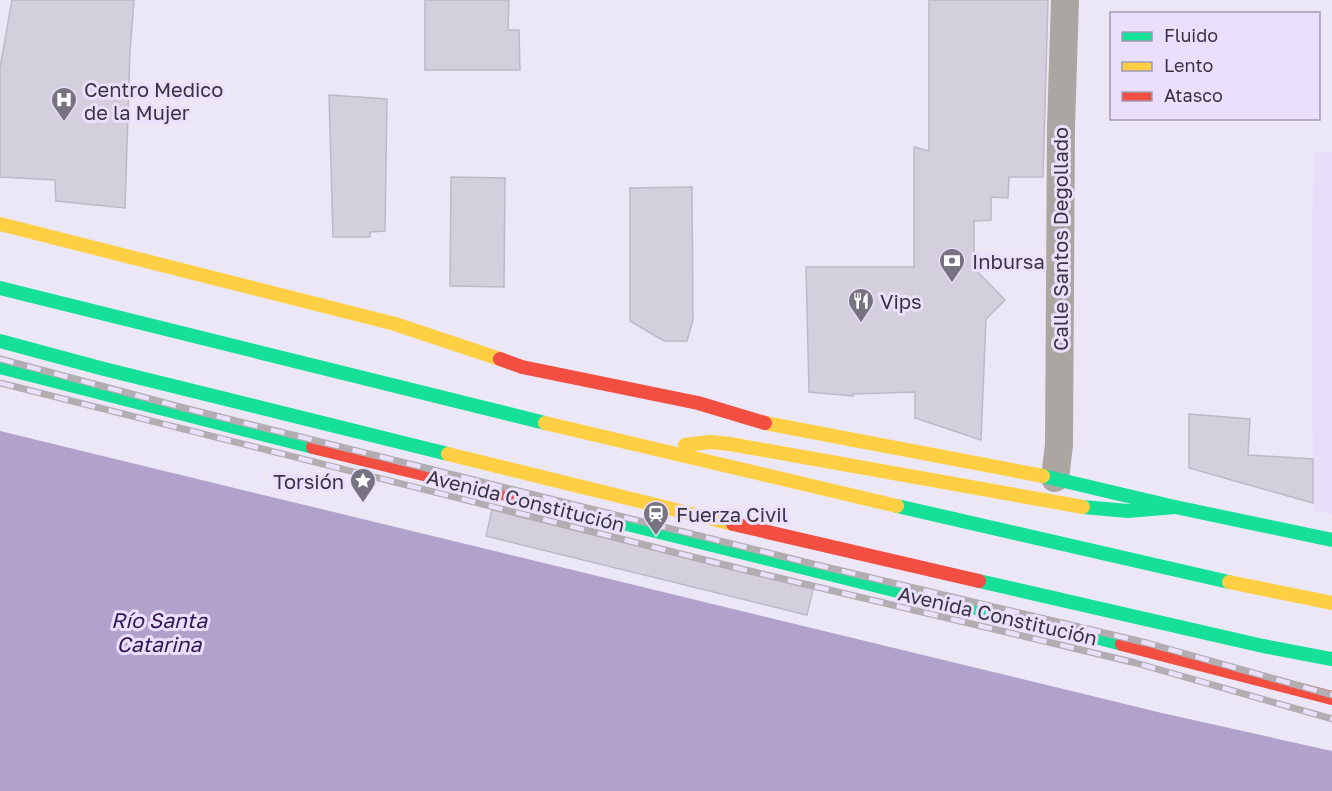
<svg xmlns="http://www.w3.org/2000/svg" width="1332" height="791" font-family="'Golos Text',sans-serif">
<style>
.built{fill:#e8defa}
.water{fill:#b1a2cc}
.building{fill:#d4cfdc;stroke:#bdb9c6;stroke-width:1.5}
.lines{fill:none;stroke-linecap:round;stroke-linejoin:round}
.street{stroke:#aca6a2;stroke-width:28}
.fast{stroke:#16e098;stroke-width:14}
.slow{stroke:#ffcf43;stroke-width:14}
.jam{stroke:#f24e42;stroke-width:14}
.rail-casing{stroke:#b2adb0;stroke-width:7}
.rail{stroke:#eae0fe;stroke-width:4.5;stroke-dasharray:14;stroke-linecap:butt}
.labels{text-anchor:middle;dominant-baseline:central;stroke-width:6;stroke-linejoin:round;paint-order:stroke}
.poi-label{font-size:20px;fill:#383440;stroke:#eae0fe;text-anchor:start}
.street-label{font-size:20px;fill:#383440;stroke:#eae0fe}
.water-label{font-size:21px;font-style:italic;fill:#341556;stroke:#eae0fe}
</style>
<rect width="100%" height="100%" fill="#ece7f7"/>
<!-- built -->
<polygon class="built" points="1314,152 1332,152 1332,514 1313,511 1312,231"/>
<!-- water -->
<polygon class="water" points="0,431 1162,713 1332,751 1332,791 0,791"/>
<!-- building -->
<g class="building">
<polygon points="12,0 134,0 130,51 125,208 56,201 55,180 0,177 0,68"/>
<polygon points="425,0 509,0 508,30 519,30 520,70 425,70"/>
<polygon points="929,0 1048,0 1043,177 1009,177 1008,198 991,197 991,220 974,221 974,268 1005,300 986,319 981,440 915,418 915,392 853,394 853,396 809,392 806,267 914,267 914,147 929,151"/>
<polygon points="329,95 387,99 385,231 370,232 370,237 333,237"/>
<polygon points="451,177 505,178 504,287 450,286"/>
<polygon points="692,187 693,320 687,341 664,341 630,321 630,188"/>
<polygon points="1189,414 1250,419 1248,455 1313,459 1313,503 1189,468"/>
<polygon points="492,510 813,589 807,615 486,536"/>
</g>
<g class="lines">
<!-- street -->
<polyline class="street" points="1055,478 1059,445 1061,127 1065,0"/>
<!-- fast -->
<g class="fast">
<polyline points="0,288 545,423"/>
<polyline points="0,341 104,369 448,454"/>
<polyline points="0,367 313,447"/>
<polyline points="1043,476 1175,507 1332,540"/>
<polyline points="538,502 918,596 1023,618 1122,644"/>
<polyline points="897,506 1229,582"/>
<polyline points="1083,507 1128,511 1175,507"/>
<polyline points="979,581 1263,646 1332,659"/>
</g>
<!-- slow -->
<g class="slow">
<polyline points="0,224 395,324 500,359"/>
<polyline points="545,423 897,506"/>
<polyline points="765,423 1043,476"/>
<polyline points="685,445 710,442 730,444 1083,507"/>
<polyline points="448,454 733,524"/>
<polyline points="1229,582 1332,603"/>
</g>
<!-- jam -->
<g class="jam">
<polyline points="500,359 522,367 698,403 765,423"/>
<polyline points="313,447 538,502"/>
<polyline points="733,524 979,581"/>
<polyline points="1122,644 1332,698"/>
</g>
<defs>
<g id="rail">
<polyline points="0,359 184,408 817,565 1147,643 1332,695"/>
<polyline points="0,383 737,568 1136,663 1332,719"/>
</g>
</defs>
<!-- rail casing -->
<use href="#rail" class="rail-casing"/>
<!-- rail -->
<use href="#rail" class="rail"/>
</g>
<!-- icons -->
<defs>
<symbol id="hospital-pin" viewBox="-11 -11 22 30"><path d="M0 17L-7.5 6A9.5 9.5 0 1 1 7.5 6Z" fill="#777380" stroke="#eae0fe"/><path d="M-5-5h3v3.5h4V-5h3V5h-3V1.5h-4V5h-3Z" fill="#fff"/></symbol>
<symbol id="bank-pin" viewBox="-11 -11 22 30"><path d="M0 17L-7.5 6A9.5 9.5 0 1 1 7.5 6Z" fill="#777380" stroke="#eae0fe"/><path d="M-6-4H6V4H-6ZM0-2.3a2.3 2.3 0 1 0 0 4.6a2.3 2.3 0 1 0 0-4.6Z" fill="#fff"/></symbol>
<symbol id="restaurant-pin" viewBox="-11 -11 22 30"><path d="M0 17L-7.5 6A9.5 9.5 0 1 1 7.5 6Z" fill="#777380" stroke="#eae0fe"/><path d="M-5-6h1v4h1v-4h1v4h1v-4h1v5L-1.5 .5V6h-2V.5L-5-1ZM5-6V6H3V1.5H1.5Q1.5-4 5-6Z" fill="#fff"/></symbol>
<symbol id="sight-pin" viewBox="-11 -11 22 30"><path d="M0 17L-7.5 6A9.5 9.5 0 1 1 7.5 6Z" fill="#777380" stroke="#eae0fe"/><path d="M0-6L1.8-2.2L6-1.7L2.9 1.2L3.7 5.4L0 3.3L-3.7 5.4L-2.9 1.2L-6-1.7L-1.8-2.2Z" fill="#fff"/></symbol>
<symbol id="station-pin" viewBox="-11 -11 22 30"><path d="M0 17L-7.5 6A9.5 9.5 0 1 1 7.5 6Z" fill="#777380" stroke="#eae0fe"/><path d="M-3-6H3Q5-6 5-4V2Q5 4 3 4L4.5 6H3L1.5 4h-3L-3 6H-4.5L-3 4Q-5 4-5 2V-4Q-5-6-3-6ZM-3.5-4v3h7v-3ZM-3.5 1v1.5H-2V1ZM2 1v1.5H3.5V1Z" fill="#fff"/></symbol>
</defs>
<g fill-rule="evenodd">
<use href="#hospital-pin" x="49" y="85" width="30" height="40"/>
<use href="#bank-pin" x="937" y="246" width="30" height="40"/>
<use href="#restaurant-pin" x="846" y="286" width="30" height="40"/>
<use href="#sight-pin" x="348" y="466" width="30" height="40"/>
<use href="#station-pin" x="641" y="499" width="30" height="40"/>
</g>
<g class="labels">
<!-- poi labels -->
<g class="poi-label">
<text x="84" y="89">Centro Medico<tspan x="84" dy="23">de la Mujer</tspan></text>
<text x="972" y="261">Inbursa</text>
<text x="880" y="301">Vips</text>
<text x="344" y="481" text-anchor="end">Torsión</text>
<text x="676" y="514">Fuerza Civil</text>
</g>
<!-- street labels -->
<g class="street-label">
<text transform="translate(1060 239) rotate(-90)">Calle Santos Degollado</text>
<text transform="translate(526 500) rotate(14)">Avenida Constitución</text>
<text transform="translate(998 615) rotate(13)">Avenida Constitución</text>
</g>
<!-- water labels -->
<g class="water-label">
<text x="159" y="620">Río Santa<tspan x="159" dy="24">Catarina</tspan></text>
</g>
</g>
<!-- legend -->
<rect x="1110" y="12" width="210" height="108" fill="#eae0fe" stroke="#a39bb2" stroke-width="1.5"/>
<rect x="1122" y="32" width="30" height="9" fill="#16e098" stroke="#a39bb2" stroke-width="1.5"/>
<text x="1164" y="42" font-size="18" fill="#383440">Fluido</text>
<rect x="1122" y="62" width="30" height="9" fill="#ffcf43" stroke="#a39bb2" stroke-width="1.5"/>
<text x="1164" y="72" font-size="18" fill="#383440">Lento</text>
<rect x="1122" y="92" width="30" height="9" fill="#f24e42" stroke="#a39bb2" stroke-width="1.5"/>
<text x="1164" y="102" font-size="18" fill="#383440">Atasco</text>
</svg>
